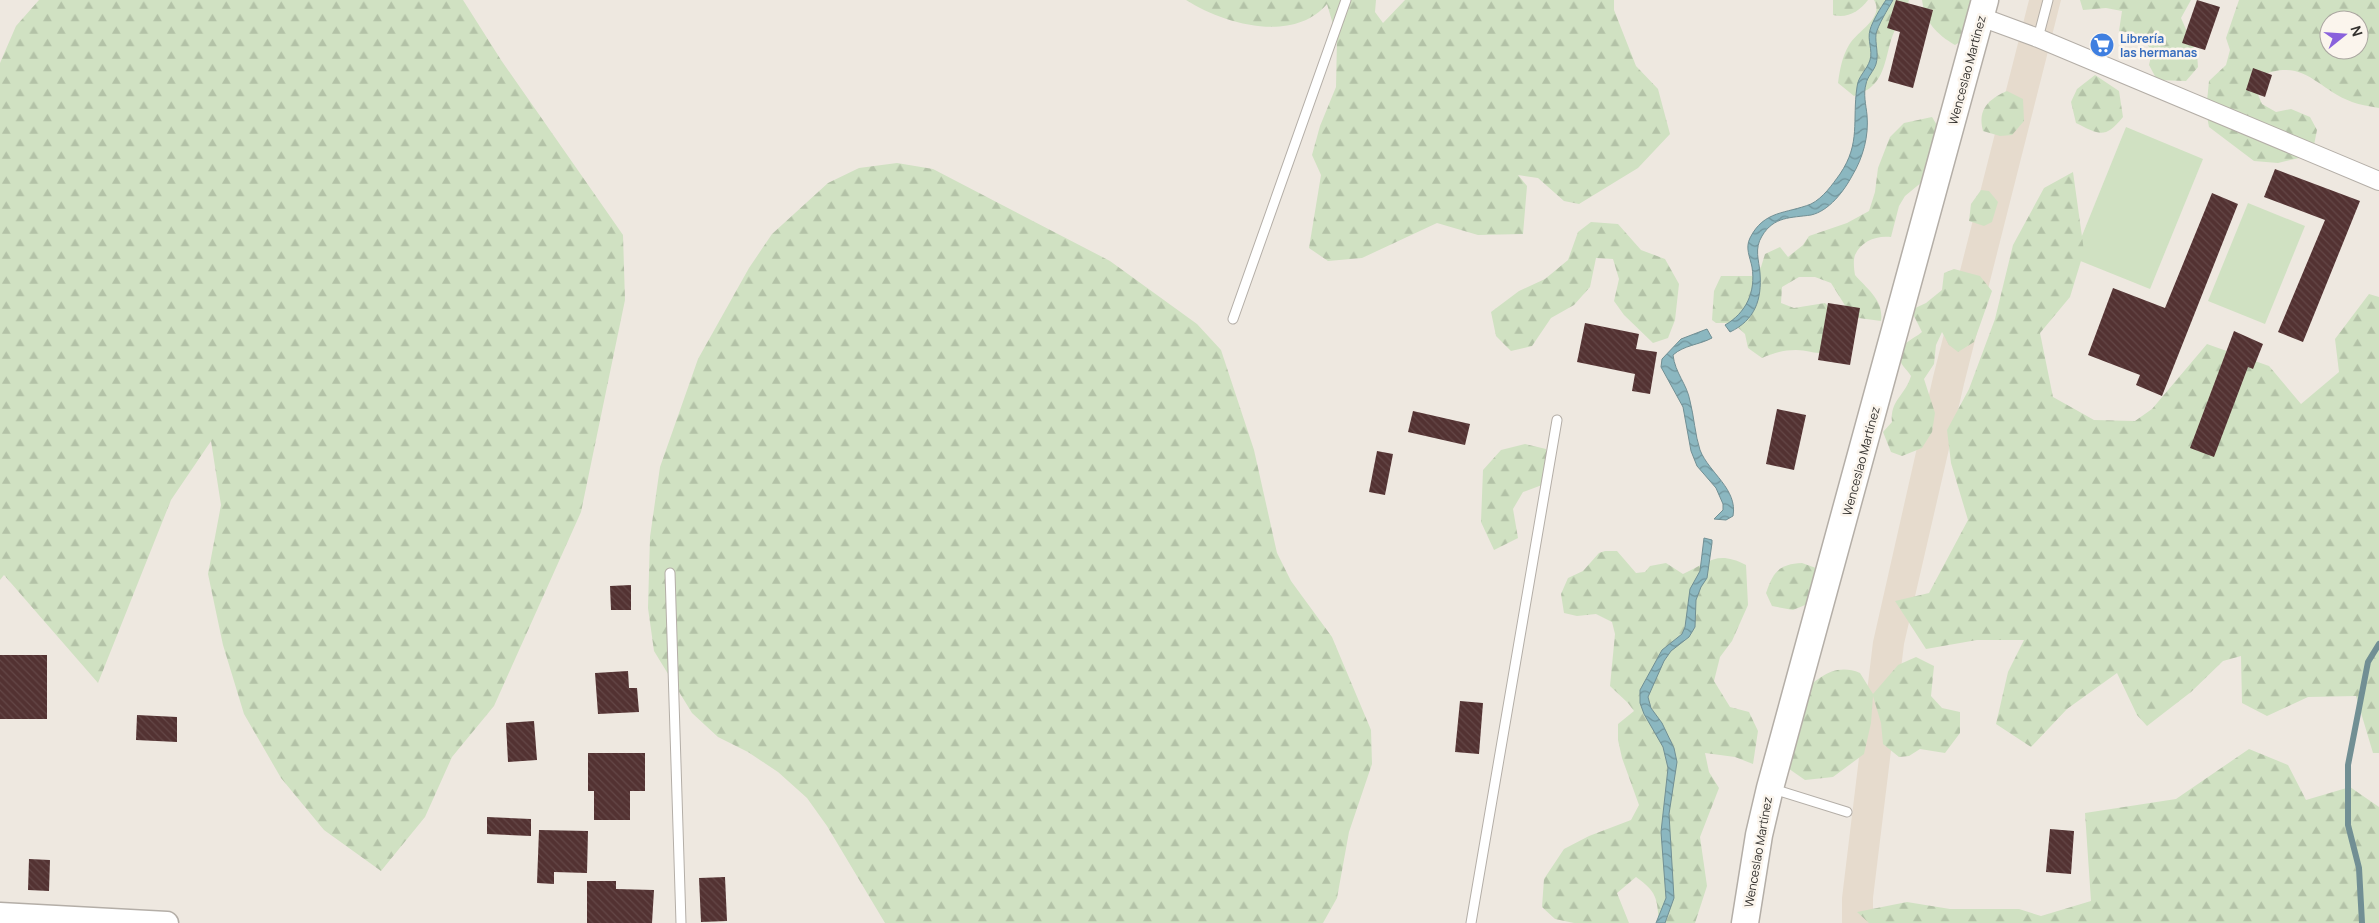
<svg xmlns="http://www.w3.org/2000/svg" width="2379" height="923" font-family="Manrope,sans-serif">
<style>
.built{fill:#e6dbcd}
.green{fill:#d0e1c2}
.forest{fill:url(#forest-firs);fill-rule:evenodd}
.water{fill:url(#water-waves);stroke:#718f94}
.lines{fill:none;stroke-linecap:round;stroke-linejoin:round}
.stream{stroke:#718f94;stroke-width:6}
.building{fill:url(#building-back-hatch)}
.service-casing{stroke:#b4aea7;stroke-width:11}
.minor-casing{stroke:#b4aea7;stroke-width:20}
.tertiary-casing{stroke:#b4aea7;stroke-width:25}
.secondary-casing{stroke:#b4aea7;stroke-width:29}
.service{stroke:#fff;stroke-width:9}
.minor{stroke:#fff;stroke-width:18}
.tertiary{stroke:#fff;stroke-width:22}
.secondary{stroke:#fff;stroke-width:26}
.labels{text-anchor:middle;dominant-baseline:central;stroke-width:5;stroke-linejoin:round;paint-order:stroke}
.shop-label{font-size:12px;font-weight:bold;fill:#366cbe;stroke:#fbf5ed;text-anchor:start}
.street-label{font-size:12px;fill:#33312e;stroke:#fbf5ed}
</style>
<defs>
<pattern id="forest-firs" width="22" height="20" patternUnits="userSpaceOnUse" patternTransform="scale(1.25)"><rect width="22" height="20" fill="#d0e1c2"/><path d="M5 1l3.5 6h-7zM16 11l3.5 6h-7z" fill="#b3c2a7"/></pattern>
<pattern id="water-waves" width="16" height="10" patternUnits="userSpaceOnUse" patternTransform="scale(1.25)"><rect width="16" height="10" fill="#8bb7c0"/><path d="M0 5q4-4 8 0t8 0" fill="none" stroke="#72959c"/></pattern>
<pattern id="building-back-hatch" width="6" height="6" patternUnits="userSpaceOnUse" patternTransform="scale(1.25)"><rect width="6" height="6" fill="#533232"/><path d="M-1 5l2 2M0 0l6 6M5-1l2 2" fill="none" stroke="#644747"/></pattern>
</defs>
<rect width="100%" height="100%" fill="#eee8e0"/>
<!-- built -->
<polygon class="built" points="2029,0 2061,0 1964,384 1904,644 1873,898 1873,923 1842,923 1842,898 1873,642 1933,377"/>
<!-- green -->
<g class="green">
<polygon points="2126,127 2203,159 2150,289 2073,258"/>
<polygon points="2248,203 2305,226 2265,324 2208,301"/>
</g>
<!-- forest -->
<g class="forest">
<polygon points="39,0 463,0 501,60 623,235 625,300 581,512 494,706 452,757 425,817 381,871 324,830 281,778 244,714 223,645 208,574 221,505 211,441 171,500 98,683 4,575 0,580 0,63 16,26"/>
<path d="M1186,0H1376L1375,12L1383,23L1405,0H1614V10L1636,66L1658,89L1670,134L1638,168L1579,204L1564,201L1538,178L1518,175L1527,186L1523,234L1478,235L1437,223L1362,258L1328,261L1309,248L1321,175L1312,155L1320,126L1336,87L1337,38L1327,4C1293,44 1224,24 1186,0Z"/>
<path d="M1833,0H1868C1860,11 1847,19 1833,15Z"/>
<path d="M1874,0H1909C1905,15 1903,16 1896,28C1886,46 1888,73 1871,87C1867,91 1859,93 1854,96L1838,83C1840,69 1842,57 1849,45C1857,31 1885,18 1874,0Z"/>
<path d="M1922,0H1983L1965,39L1955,45C1936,34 1925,22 1922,0Z"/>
<path d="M2080,0H2191L2181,18L2197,54L2198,67L2186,81L2157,80L2149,65L2152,52C2142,34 2139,34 2119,31L2122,11L2106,8L2083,10Z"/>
<path d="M2239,0H2379V108C2370,106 2360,105 2352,102C2316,89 2305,57 2260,76L2256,90L2262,104L2276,112L2291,109L2310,117L2317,130L2314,145L2299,158L2278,163L2254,161L2209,127L2206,111L2209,81L2226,65L2230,50L2226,38ZM2329,20H2359V50H2329Z"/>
<path d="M2095,75L2119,91L2123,117C2105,139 2100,135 2076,123L2071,102L2077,89Z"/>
<path d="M2007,91L2023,99L2024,121L2012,135L2000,136L1983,131C1977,109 1989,99 2007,91Z"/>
<path d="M1932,117L1941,132L1938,158L1922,182L1905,196L1899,206L1891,237C1877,235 1861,241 1855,255C1853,260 1854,269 1855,275C1867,289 1884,300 1881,321L1859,318L1846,307L1831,283L1815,277H1799L1782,287L1781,303L1794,308L1825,303L1837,316L1831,351C1815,356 1811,350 1796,350C1783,350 1773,353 1762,358L1748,348L1745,334L1733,323H1716L1712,320L1714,291L1721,276H1752L1761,267L1765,254L1780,247L1788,257L1803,245L1809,236L1847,223L1869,211L1875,192L1878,168L1890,137L1904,123Z"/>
<polygon points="897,163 933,169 1110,261 1197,324 1221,350 1254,450 1277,553 1291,581 1332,637 1371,730 1372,764 1349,832 1337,898 1323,923 885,923 827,826 807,798 778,772 748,752 718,737 692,713 654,651 648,608 650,537 660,467 698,359 749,268 772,234 828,183 859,168"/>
<polygon points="2073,172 2084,251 2070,297 2040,333 2053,397 2094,420 2135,421 2152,409 2207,344 2269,366 2301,404 2339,372 2335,339 2369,294 2379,297 2379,753 2373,753 2356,696 2308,697 2267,716 2242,703 2241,656 2223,661 2191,692 2147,726 2137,715 2117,673 2067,709 2031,747 1996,724 2008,672 2024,640 1977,640 1926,649 1895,601 1929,593 1968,520 1951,463 1947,430 1969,389 1995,319 2013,245 2044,188"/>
<polygon points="1981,190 1989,191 1998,202 1992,222 1984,226 1969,221 1971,204"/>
<polygon points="1591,222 1618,224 1641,250 1665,259 1679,284 1675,320 1668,338 1653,343 1624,315 1614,301 1619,279 1613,259 1596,258 1590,287 1574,305 1551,318 1532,346 1511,351 1496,336 1491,312 1519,291 1545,279 1568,260 1578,232"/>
<path d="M1954,269L1980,276L1992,291L1974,342L1958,352L1949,345L1942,332L1936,345L1934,364L1924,379L1935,413L1932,432L1922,448L1902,456L1891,452L1883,432L1892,422C1890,400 1905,396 1911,376C1908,371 1901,365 1900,360C1894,346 1914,339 1922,332L1911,310L1926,303L1942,290L1944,273Z"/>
<polygon points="1525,444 1546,449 1550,482 1523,492 1513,509 1518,538 1494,550 1481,522 1483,470 1501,450"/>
<path d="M1605,551H1617L1636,573L1645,572L1650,566L1666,563L1683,574C1709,562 1717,550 1746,565L1748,605L1732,641L1720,657L1714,681L1730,707L1749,712L1758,731L1753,764L1735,757L1705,753L1709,772L1719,788L1700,837L1707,886L1695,923H1659C1657,898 1657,892 1636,877L1617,893L1629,923H1574L1555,919L1542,907L1544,879L1564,849L1589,836L1631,820L1639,805L1622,758L1618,740V724L1634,711L1628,703L1610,686L1615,634L1612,622L1596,614L1577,616L1564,613L1561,594L1568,578L1583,571L1599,553Z"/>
<path d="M1802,563L1816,568L1819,575L1810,603L1793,610L1772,606L1766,593C1773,572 1779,564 1802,563Z"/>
<path d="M1916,657L1934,666L1931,696L1942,708L1960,712V733L1945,753L1920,749L1909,756L1899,757L1883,744L1881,723L1873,696L1871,723L1864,754L1833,777L1805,780L1782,764L1797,696C1817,680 1833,662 1860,673L1873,694L1898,665Z"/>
<polygon points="2249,749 2288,765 2306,800 2350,787 2379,807 2379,923 1869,923 1857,912 1907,902 1950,909 2019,909 2041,916 2091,901 2085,813 2176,799"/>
</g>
<!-- water -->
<g class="water">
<path d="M1886,0H1893C1888,9 1878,25 1876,34C1875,44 1879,54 1876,64C1874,71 1867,77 1866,84C1863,94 1866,105 1867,115C1869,136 1863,158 1852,176C1844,191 1829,211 1811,215C1791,218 1774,216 1762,236C1754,249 1759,260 1760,273C1762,300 1755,320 1730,332L1725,325C1746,313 1756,292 1752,267C1750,257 1745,248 1750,238C1764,210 1786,214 1811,204C1823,198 1832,185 1840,174C1861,143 1852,121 1857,87C1858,76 1867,70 1870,60C1873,50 1867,40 1870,30C1872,22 1881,7 1886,0Z"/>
<path d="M1707,329L1712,338C1699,345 1684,345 1673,355C1675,373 1687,384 1690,401C1694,416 1695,435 1700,450C1709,473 1738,489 1733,516L1726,520L1714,519L1723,510V504L1716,488L1697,466L1691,451L1683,407L1661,367L1662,359L1681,339Z"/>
<polygon points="1704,538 1712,540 1712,543 1707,578 1701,587 1696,600 1695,627 1689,637 1671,651 1664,661 1648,697 1651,708 1662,723 1674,748 1677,762 1669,814 1674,898 1665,923 1656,923 1666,898 1661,832 1668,768 1663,747 1644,714 1640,703 1640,690 1662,650 1682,634 1685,627 1690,589 1700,571"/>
</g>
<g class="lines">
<!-- stream -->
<polyline class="stream" points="2362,923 2359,868 2348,825 2348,765 2368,662 2379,644"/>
</g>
<!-- building -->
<g class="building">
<polygon points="1896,0 1933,10 1913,88 1888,81 1900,32 1887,28"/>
<polygon points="2197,0 2220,7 2205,50 2182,43"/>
<polygon points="2253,68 2272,75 2265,97 2246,90"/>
<polygon points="2275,169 2360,201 2303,342 2278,332 2325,220 2264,197"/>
<polygon points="2212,193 2238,204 2162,396 2136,385 2140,375 2088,355 2113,288 2165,308"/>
<polygon points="1828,303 1860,308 1850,365 1818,360"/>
<polygon points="1585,323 1639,334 1636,349 1657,352 1650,394 1632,391 1635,374 1577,362"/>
<polygon points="2234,331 2263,344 2253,369 2248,367 2214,457 2190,448"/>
<polygon points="1777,409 1806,415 1794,470 1766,464"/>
<polygon points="1413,411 1470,424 1465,445 1408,432"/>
<polygon points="1377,451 1393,454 1385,495 1369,492"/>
<polygon points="631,585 631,610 611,610 610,586"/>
<rect x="0" y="655" width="47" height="64"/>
<polygon points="628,671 629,688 637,688 639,712 598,714 595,673"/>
<polygon points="1460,701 1483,703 1479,754 1455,752"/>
<polygon points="137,715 177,717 177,742 136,740"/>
<polygon points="534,721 537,760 508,762 506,723"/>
<polygon points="588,753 645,753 645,791 630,791 630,820 594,820 594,791 588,791"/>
<polygon points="487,817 531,819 531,836 487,834"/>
<polygon points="2050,829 2074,831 2071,874 2046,872"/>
<polygon points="539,830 588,831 587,873 554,872 554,884 537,883"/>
<polygon points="29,859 50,860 49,891 28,890"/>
<polygon points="725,877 727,921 701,922 699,878"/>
<polygon points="587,881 616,881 616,889 654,890 652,923 587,923"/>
</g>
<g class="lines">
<defs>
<g id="service">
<polyline points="2038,38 2048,0"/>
<polyline points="1233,319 1346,0"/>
<polyline points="670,573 681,923"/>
<polyline points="1773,789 1847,812"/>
<polyline points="1471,923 1557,420"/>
</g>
<polyline id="minor" points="1981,17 2038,38 2379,181"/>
<polyline id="tertiary" points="0,914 167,923"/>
<polyline id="secondary" points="1745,923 1759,835 1770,788 1985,0"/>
</defs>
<!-- service casing -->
<use href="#service" class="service-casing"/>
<!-- minor casing -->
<use href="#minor" class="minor-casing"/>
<!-- tertiary casing -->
<use href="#tertiary" class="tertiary-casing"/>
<!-- secondary casing -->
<use href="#secondary" class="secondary-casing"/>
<!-- service -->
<use href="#service" class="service"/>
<!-- minor -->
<use href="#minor" class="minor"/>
<!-- tertiary -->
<use href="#tertiary" class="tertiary"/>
<!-- secondary -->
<use href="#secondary" class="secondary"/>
</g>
<!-- icons -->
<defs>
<symbol id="supermarket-disc" viewBox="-11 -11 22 22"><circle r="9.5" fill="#3f7fe0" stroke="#fbf5ed"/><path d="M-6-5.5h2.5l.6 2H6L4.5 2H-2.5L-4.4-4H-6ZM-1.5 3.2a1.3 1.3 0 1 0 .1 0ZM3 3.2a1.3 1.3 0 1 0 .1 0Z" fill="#fff"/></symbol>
</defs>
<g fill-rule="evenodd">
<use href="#supermarket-disc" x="2088" y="31" width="28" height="28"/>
</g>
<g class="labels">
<!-- shop labels -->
<g class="shop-label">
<text x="2120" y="38">Librería<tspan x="2120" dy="14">las hermanas</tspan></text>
</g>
<!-- street labels -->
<g class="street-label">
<text transform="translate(1967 70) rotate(-75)">Wenceslao Martínez</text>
<text transform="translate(1861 461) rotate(-75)">Wenceslao Martínez</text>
<text transform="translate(1758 852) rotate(-80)">Wenceslao Martínez</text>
</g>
</g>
<!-- north arrow -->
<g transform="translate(2344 35) rotate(73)"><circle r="24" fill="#fbf5ed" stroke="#aba7a1"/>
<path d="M0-4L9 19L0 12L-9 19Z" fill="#8961dc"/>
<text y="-8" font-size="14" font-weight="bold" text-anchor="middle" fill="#33312e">N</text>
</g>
</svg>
